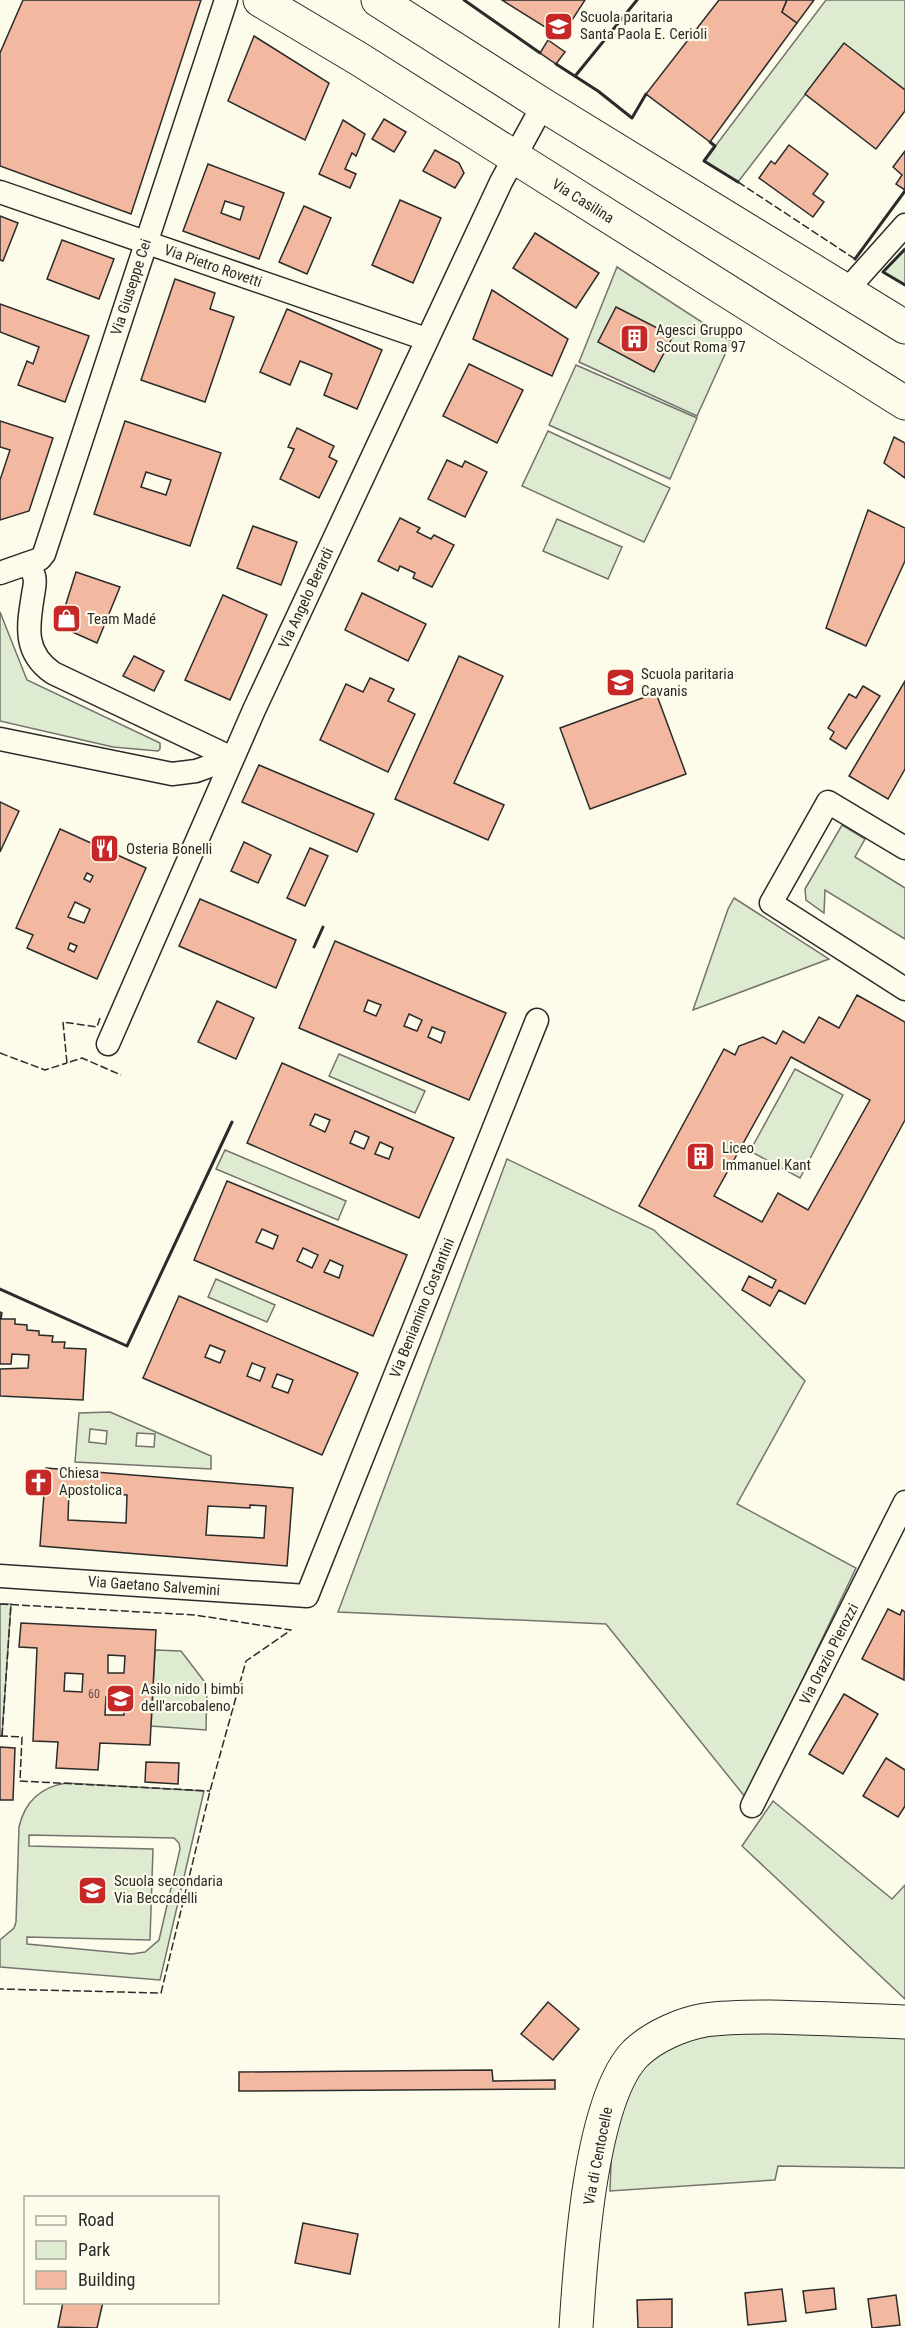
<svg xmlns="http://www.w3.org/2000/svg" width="905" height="2328" font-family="'Roboto Condensed',sans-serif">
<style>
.green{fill:#deebd1;stroke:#74746e;stroke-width:1.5;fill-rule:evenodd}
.building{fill:#f2b8a0;stroke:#2b2b2b;stroke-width:1.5;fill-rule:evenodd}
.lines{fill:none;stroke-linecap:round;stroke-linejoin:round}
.street-casing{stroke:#2b2b2b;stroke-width:25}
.secondary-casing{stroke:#2b2b2b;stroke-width:35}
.street{stroke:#fdfbea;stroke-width:22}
.secondary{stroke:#fdfbea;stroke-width:33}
.fence{stroke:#2b2b2b;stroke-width:1.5;stroke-dasharray:8 3;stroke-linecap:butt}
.wall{stroke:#2b2b2b;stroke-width:3}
.labels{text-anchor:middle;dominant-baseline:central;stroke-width:4.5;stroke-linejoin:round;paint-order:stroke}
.number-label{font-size:12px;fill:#5d4e48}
.poi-label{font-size:15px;fill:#2b2b2b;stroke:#fdfbea;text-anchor:start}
.street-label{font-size:15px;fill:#2b2b2b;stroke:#fdfbea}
</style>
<rect width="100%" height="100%" fill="#fdfbea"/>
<!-- green -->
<g class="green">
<polygon points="826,0 905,0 905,90 844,44 738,182 704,161"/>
<polygon points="905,249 905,285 883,272"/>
<polygon points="617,267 731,341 697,416 579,362"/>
<polygon points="576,365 697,418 670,479 549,425"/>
<polygon points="548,431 670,488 644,542 522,486"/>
<polygon points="557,519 622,547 608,579 543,551"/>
<polygon points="0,612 27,680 160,743 160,749 158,751 113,747 0,721"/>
<polygon points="842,825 865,839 855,857 905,888 905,939 825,890 824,913 806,900 805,889"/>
<polygon points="734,898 829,959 693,1010 728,909"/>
<polygon points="339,1054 425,1091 415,1113 329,1076"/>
<polygon points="795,1069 843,1095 800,1178 750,1151"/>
<polygon points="225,1150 346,1201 338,1220 216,1169"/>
<polygon points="507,1159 654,1230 805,1381 737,1504 856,1568 746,1798 606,1624 338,1612"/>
<polygon points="216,1279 275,1305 267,1322 208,1297"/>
<path d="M110,1412L211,1456V1469L75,1462L79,1413ZM90,1429L107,1431L106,1444L89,1442ZM137,1433L155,1434L154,1447L136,1446Z"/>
<polygon points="0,1604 11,1604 2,1736 0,1736"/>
<polygon points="155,1650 181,1651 207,1685 206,1730 151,1726"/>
<path d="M66,1783L204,1791L160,1980L0,1967V1940L14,1928L16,1922L19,1827C25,1801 41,1787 66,1783ZM29,1835L174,1838L179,1843L180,1849L159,1940L145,1952L132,1954L27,1944V1937L150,1940L153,1849L29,1846Z"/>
<polygon points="773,1801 892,1899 905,1885 905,1999 742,1846"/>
<polygon points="710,2029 905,2035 905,2168 778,2166 775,2180 610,2191 612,2135 636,2074 663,2049"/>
</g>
<!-- building -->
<g class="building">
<polygon points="23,0 201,0 131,214 0,166 0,53"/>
<polygon points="502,0 585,0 561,37"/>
<polygon points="719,0 787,0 782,12 797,23 710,142 646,94"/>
<polygon points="787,0 814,0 797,23 782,12"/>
<polygon points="254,36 329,83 305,140 228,101"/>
<polygon points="548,40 565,52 556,64 540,53"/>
<polygon points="844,43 905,90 905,111 876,149 805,94"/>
<polygon points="384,119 406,132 394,152 372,139"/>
<polygon points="343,120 365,134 356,156 352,153 345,169 356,174 350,188 319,174"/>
<polygon points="789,145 828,174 813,194 824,202 813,217 759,178 771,161 775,164"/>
<polygon points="435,150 459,163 464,173 455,188 423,171"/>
<polygon points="905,151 905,190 896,184 902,175 893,167"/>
<path d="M208,164L284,193L259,259L183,231ZM225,201L244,207L240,220L221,213Z"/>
<polygon points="400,200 441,218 413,283 372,265"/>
<polygon points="304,206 331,218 307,274 279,262"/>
<polygon points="0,216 18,223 3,261 0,260"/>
<polygon points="535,233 599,273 576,308 513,268"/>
<polygon points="62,240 114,259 99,299 47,279"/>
<polygon points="175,279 215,293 210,309 234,317 205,402 141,380"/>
<polygon points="492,290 568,339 552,376 473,339"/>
<polygon points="0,304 89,336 65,402 18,385 27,361 33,364 39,347 0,332"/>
<polygon points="616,307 673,336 654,372 598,342"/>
<polygon points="287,309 382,350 357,409 324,395 332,374 300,361 290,385 260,372"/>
<polygon points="469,364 523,390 497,443 443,416"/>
<polygon points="0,421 53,438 29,511 0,520 0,480 10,450 0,447"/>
<path d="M125,421L221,453L190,546L94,514ZM146,472L171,480L166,495L141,487Z"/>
<polygon points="297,428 334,446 329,457 337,461 319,498 280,479 294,449 288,447"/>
<polygon points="894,437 905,443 905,478 884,463"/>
<polygon points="447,460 462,467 465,461 487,472 465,517 428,499"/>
<polygon points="868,510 905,528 905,561 866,646 826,628"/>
<polygon points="400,518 420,528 417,532 431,539 434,535 454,545 432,587 413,578 415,573 400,566 398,571 378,561"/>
<polygon points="253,526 297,542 281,585 237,568"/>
<polygon points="76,572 120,587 97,643 59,626"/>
<polygon points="362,593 426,624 408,661 345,630"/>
<polygon points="223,595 267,615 230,700 185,680"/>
<polygon points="134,656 164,671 154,691 123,676"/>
<polygon points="459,656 503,676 454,783 504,805 488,840 395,799"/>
<polygon points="370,678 394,689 388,701 415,714 388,772 320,740 346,684 363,692"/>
<polygon points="905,681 905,769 888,799 849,776"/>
<polygon points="863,686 880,696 846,749 830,739 834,732 828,728 849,694 856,698"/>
<polygon points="656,693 686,774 590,809 560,728"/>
<polygon points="259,765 374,814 357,852 242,802"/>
<polygon points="0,802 19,811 0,852"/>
<path d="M60,829L146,868L97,979L27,948L33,935L16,928ZM87,873L93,876L90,882L84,879ZM75,902L90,909L84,923L68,917ZM70,943L77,946L74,952L68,949Z"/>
<polygon points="244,842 271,855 258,883 231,871"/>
<polygon points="310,848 328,856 305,906 287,898"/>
<polygon points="200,899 296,940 276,988 179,946"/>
<path d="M335,941L506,1013L469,1100L299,1028ZM368,1000L381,1005L376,1016L364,1011ZM409,1014L422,1020L417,1031L404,1026ZM432,1027L445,1032L441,1043L428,1037Z"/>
<path d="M857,995L905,1022V1120L805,1304L779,1290L770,1306L742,1290L749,1276L772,1288L776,1280L639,1206L724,1049L735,1055L739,1046L763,1037L776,1044L783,1031L804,1043L819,1017L839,1028ZM791,1057L870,1100L808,1210L778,1193L762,1222L714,1196Z"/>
<polygon points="217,1001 254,1018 236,1059 198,1042"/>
<path d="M282,1063L454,1138L419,1218L247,1143ZM315,1114L330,1120L325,1132L310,1125ZM355,1131L369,1137L364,1149L350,1143ZM380,1142L393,1148L389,1159L375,1154Z"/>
<path d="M227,1181L407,1255L373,1336L194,1260ZM262,1229L278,1236L273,1249L256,1242ZM303,1248L318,1255L312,1268L297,1261ZM330,1260L343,1266L339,1278L324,1272Z"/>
<path d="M179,1296L358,1373L322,1455L143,1378ZM210,1345L225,1351L220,1363L205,1357ZM252,1363L265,1368L260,1381L247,1376ZM277,1374L293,1380L288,1393L272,1387Z"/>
<polygon points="0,1312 2,1313 1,1319 15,1319 15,1324 27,1325 27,1330 39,1331 39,1335 53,1336 52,1342 65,1342 64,1348 86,1349 83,1400 0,1396 0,1369 28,1368 29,1355 12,1354 11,1364 0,1364"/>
<path d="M46,1468L293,1488L287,1566L40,1546ZM69,1488L86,1489V1493L127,1495L126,1523L68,1520ZM250,1505L266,1506L264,1538L206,1535L208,1506L250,1508Z"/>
<polygon points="888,1609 900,1615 902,1610 905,1612 904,1680 862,1659"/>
<path d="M21,1623L156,1630L150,1745L100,1743L98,1770L56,1768L58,1742L33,1741L37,1648L19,1647ZM108,1655L125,1656L124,1673H108ZM65,1673L83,1674L82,1692L64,1691ZM106,1697H125L124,1715H105Z"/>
<polygon points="844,1694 878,1714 843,1774 809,1754"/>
<polygon points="0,1747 15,1748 13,1800 0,1800"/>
<polygon points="886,1758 905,1770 905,1806 898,1817 863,1796"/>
<polygon points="146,1762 179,1763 178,1784 145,1782"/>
<polygon points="548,2002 579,2029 553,2060 521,2034"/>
<polygon points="492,2070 493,2081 555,2080 555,2089 239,2091 239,2072"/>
<polygon points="303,2223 358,2234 350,2274 295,2263"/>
<polygon points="834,2288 836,2309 806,2313 803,2291"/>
<polygon points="782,2289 786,2321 748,2325 745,2293"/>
<polygon points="896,2295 900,2325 872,2328 868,2299"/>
<polygon points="672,2299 672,2328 638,2328 637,2300"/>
<polygon points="63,2302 103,2302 97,2328 58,2327"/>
</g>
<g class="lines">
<defs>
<g id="street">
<polyline points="0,192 426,339"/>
<polyline points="846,291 905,225"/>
<path d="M26,564C29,567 33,572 34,576C36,581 34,589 33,595C28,626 23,652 53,673L232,758"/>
<polyline points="0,573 40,559 44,554 226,0"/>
<polyline points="0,739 172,774 196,771 232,758"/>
<polyline points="905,848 828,802 771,903 905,989"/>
<polyline points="108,1044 254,710 501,182 543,105"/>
<polyline points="0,1576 307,1596 537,1020"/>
<polyline points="752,1806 905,1502"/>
</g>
<g id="secondary">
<polyline points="260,0 359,59 905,403"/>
<polyline points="378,0 543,105 905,327"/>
<path d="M576,2328C580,2262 590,2099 636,2053C654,2036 682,2024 705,2020C726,2017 748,2017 769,2017C814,2018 860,2020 905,2022"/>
</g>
</defs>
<!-- street casing -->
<use href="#street" class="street-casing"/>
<!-- secondary casing -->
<use href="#secondary" class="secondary-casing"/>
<!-- street -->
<use href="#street" class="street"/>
<!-- secondary -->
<use href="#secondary" class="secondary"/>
<!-- fence -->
<g class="fence">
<polyline points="738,182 855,259"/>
<polyline points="100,1018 97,1027 63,1022 67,1063 82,1058 121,1075"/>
<polyline points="0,1053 45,1070 67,1063"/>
<polyline points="0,1604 195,1615 291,1630 246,1661 210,1791 161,1993 0,1989"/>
<polyline points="0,1736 22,1737 20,1781 210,1791"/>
<polyline points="2,1736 11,1604"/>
</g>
<!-- wall -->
<g class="wall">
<polyline points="464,0 540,53"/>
<polyline points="556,64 598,91 632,118 646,94"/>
<polyline points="576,75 637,0"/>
<polyline points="710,142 715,146 704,161 738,182"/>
<polyline points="905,249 883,272 905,285"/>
<polyline points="855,259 905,191"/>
<polyline points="314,947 323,927"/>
<polyline points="0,1289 127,1346 232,1122"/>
</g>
</g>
<!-- icons -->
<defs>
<symbol id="school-square" viewBox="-11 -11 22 22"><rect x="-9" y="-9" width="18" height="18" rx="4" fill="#c62828" stroke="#fdfbea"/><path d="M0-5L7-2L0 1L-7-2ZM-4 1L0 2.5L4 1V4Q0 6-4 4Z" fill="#fff"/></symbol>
<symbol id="building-square" viewBox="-11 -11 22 22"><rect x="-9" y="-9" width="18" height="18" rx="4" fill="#c62828" stroke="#fdfbea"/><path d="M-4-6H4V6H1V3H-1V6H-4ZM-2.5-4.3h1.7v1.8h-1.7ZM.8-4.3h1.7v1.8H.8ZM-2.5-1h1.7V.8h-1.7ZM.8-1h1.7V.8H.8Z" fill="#fff"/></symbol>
<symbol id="shop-square" viewBox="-11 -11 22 22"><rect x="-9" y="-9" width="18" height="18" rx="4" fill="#c62828" stroke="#fdfbea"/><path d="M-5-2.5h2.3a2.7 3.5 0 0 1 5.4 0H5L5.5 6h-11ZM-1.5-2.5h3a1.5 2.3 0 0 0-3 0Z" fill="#fff"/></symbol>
<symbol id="restaurant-square" viewBox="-11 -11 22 22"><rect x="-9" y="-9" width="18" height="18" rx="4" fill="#c62828" stroke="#fdfbea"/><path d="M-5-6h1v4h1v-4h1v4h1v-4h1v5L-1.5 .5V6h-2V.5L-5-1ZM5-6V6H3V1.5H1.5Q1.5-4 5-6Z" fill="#fff"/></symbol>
<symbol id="church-square" viewBox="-11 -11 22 22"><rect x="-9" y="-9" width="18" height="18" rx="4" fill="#c62828" stroke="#fdfbea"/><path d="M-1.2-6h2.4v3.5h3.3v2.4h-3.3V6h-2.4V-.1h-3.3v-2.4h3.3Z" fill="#fff"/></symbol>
</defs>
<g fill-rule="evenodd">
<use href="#school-square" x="542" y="10" width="33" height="33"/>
<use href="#building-square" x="618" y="322" width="33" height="33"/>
<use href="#shop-square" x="50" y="602" width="33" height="33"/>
<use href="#school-square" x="604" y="666" width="33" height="33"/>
<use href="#restaurant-square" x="88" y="832" width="33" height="33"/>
<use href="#building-square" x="684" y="1140" width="33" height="33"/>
<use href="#church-square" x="22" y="1466" width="33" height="33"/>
<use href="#school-square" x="104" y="1682" width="33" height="33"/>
<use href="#school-square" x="76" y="1874" width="33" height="33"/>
</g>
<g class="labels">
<!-- number labels -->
<g class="number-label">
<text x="94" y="1694">60</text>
</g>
<!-- poi labels -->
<g class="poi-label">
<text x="580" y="17">Scuola paritaria<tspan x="580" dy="17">Santa Paola E. Cerioli</tspan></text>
<text x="656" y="330">Agesci Gruppo<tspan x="656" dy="17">Scout Roma 97</tspan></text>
<text x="87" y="619">Team Madé</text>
<text x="641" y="674">Scuola paritaria<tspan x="641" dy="17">Cavanis</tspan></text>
<text x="126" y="849">Osteria Bonelli</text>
<text x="722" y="1148">Liceo<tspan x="722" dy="17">Immanuel Kant</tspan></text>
<text x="59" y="1473">Chiesa<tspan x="59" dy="17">Apostolica</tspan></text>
<text x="141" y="1689">Asilo nido I bimbi<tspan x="141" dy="17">dell'arcobaleno</tspan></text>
<text x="114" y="1881">Scuola secondaria<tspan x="114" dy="17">Via Beccadelli</tspan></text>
</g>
<!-- street labels -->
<g class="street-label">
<text transform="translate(583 201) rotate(32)">Via Casilina</text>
<text transform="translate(213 266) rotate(19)">Via Pietro Rovetti</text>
<text transform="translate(131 287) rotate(-72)">Via Giuseppe Cei</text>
<text transform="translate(306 598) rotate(-65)">Via Angelo Berardi</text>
<text transform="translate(422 1308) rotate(-68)">Via Beniamino Costantini</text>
<text transform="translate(154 1586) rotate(4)">Via Gaetano Salvemini</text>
<text transform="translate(829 1654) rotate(-63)">Via Orazio Pierozzi</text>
<text transform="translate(598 2156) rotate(-79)">Via di Centocelle</text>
</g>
</g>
<!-- legend -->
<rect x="24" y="2196" width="195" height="108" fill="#fdfbea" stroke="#a9a89e" stroke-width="1.5"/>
<rect x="36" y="2216" width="30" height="9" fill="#fdfbea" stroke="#a9a89e" stroke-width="1.5"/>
<text x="78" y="2226" font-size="18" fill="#2b2b2b">Road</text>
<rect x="36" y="2241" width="30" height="18" fill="#deebd1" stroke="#a9a89e" stroke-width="1.5"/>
<text x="78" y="2256" font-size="18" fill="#2b2b2b">Park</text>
<rect x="36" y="2271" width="30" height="18" fill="#f2b8a0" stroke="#a9a89e" stroke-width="1.5"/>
<text x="78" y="2286" font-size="18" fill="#2b2b2b">Building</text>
</svg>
